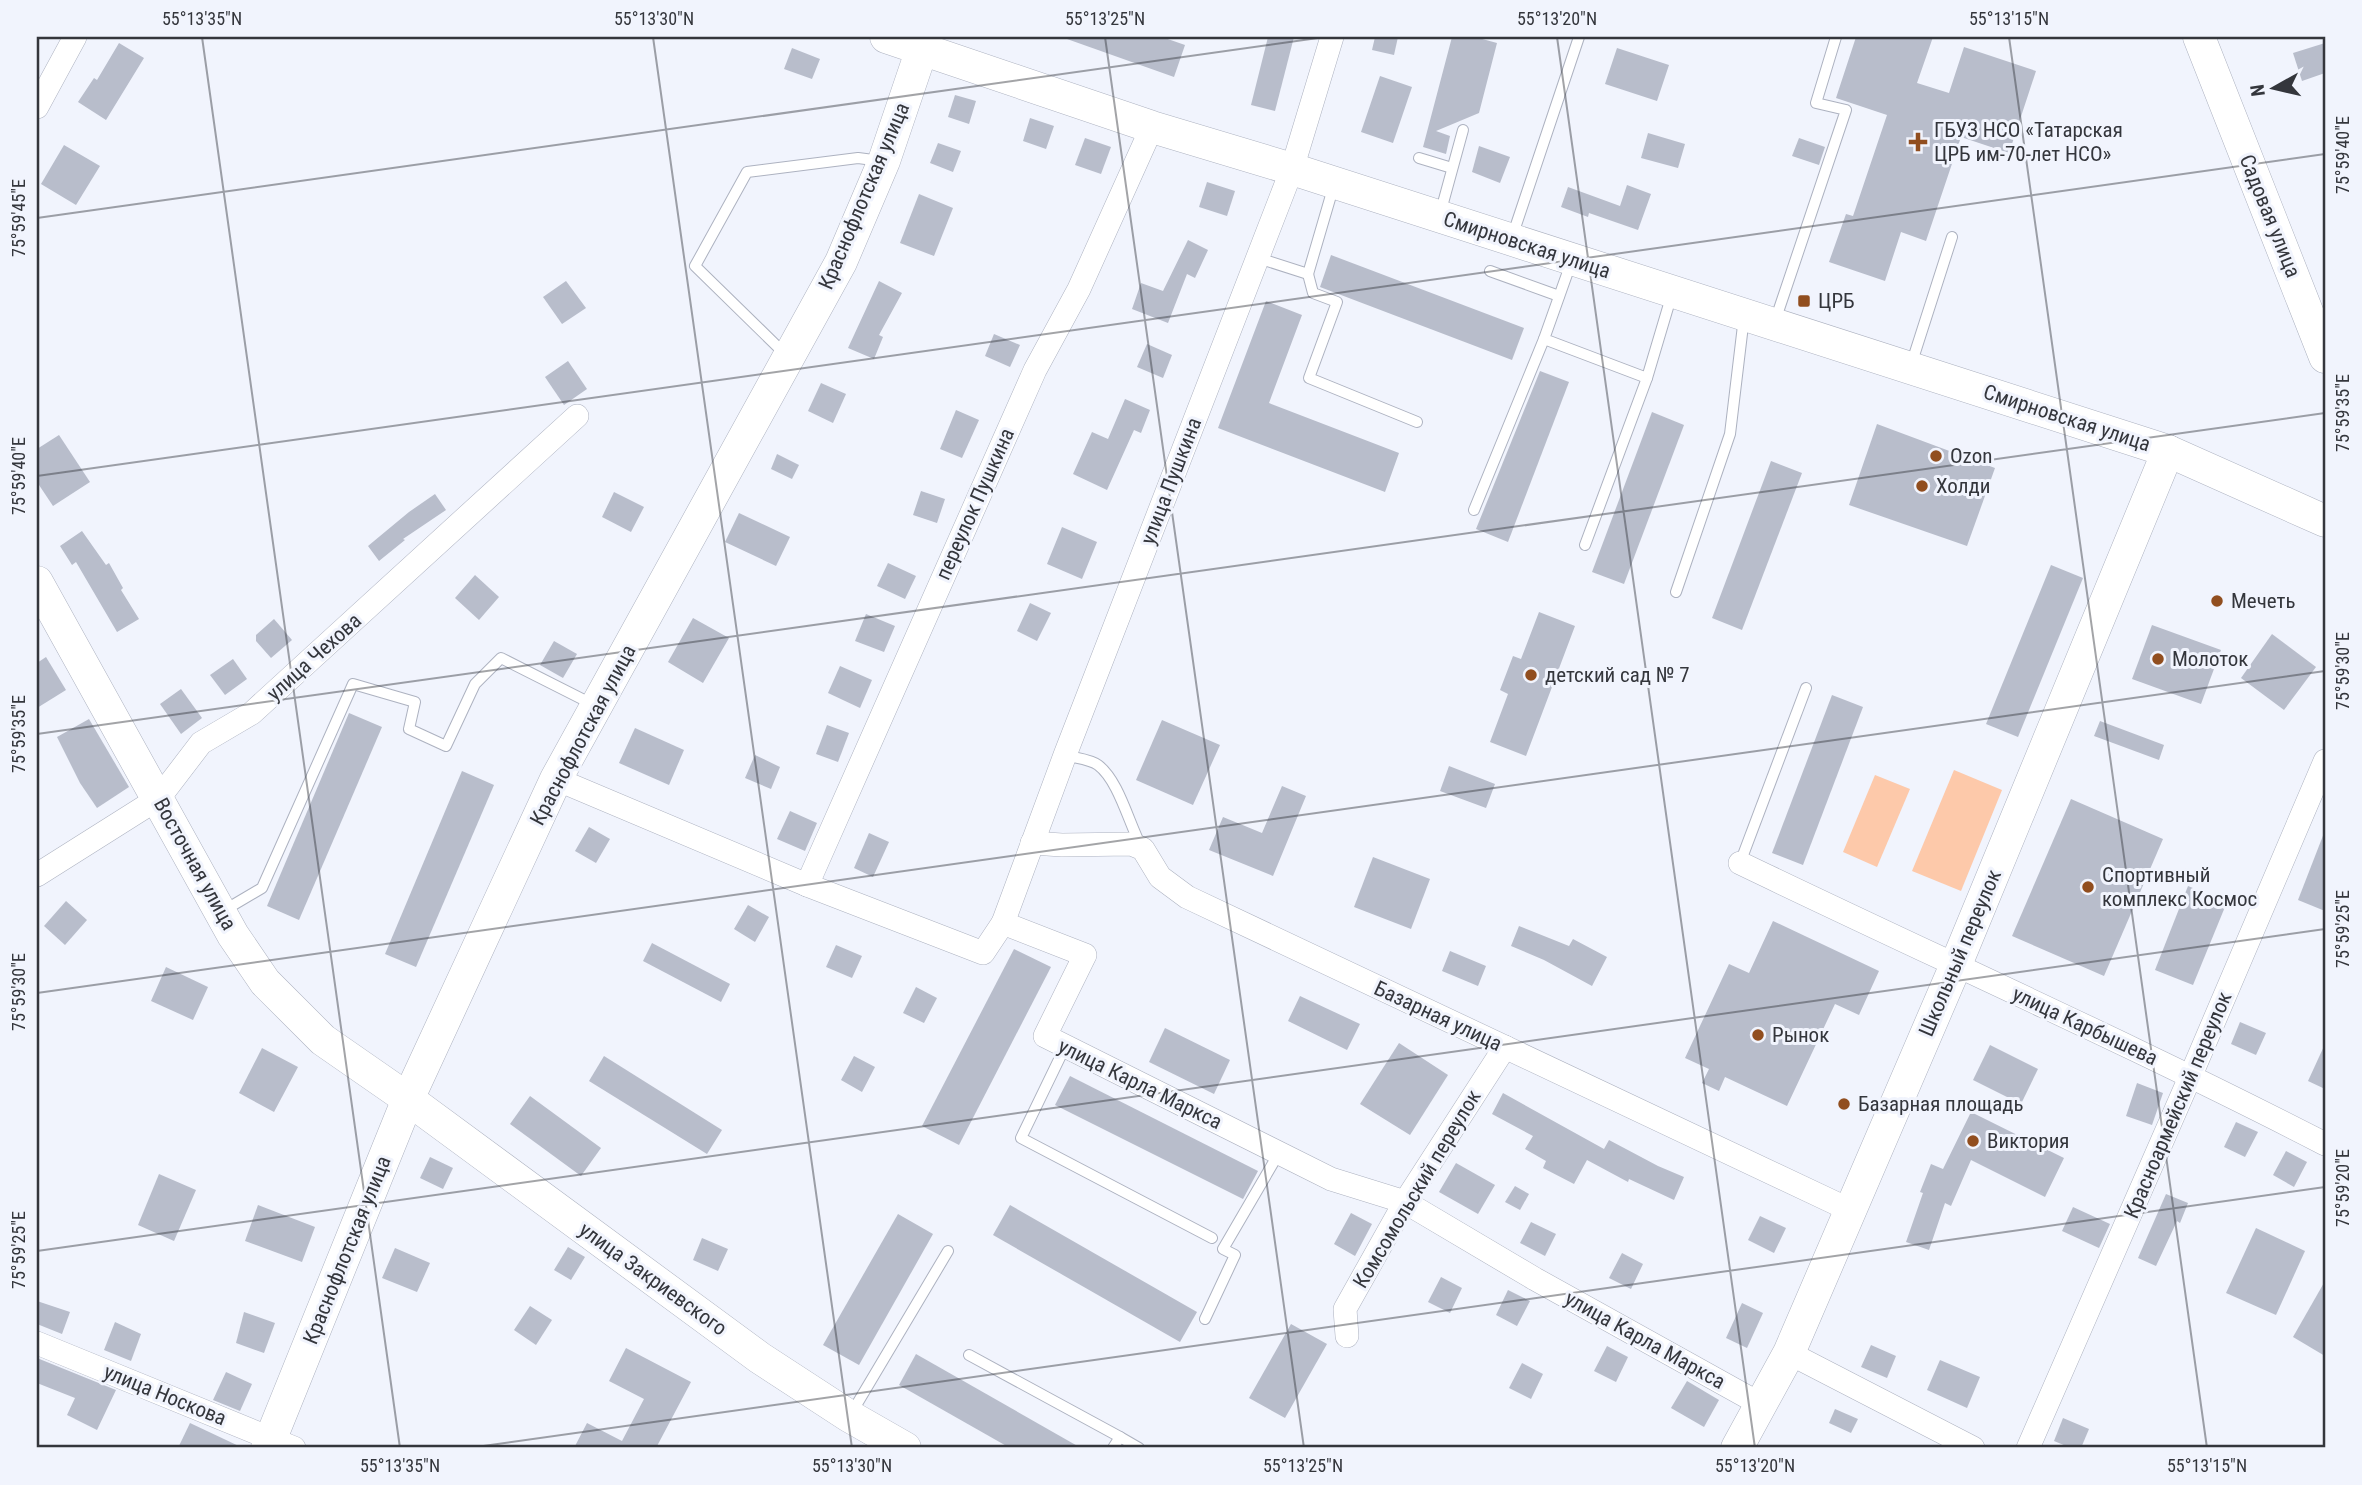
<svg xmlns="http://www.w3.org/2000/svg" width="2362" height="1485" font-family="'Roboto Condensed',sans-serif">
<style>
.green{fill:#fdc9aa}
.building{fill:#b8bdcb}
.lines{fill:none;stroke-linecap:round;stroke-linejoin:round}
.lane-casing{stroke:#adb2c0;stroke-width:12}
.street-casing{stroke:#adb2c0;stroke-width:24}
.secondary-casing{stroke:#adb2c0;stroke-width:33}
.lane{stroke:#fff;stroke-width:10}
.street{stroke:#fff;stroke-width:23}
.secondary{stroke:#fff;stroke-width:32}
.ticks{fill:none;stroke:#34363c;stroke-width:2;stroke-opacity:0.45}
.poi-dot{fill:#914e1f;stroke:#f1f4fd;stroke-width:2.5}
.labels{text-anchor:middle;dominant-baseline:central;stroke-width:6;stroke-linejoin:round;paint-order:stroke}
.poi-label{font-size:21px;fill:#34363c;stroke:#f1f4fd;text-anchor:start}
.street-label{font-size:21px;fill:#34363c;stroke:#f1f4fd}
.neatline{fill:none;stroke:#34363c;stroke-width:2.5}
.ticks-label{font-size:18px;text-anchor:middle;fill:#34363c}
</style>
<rect width="100%" height="100%" fill="#f1f4fd"/>
<!-- green -->
<g class="green">
<polygon points="1954,770 2002,790 1961,891 1912,871"/>
<polygon points="1875,775 1910,789 1877,867 1843,852"/>
</g>
<!-- building -->
<g class="building">
<polygon points="1067,37 1162,37 1185,45 1174,77 1067,39"/>
<polygon points="1268,37 1294,37 1275,111 1251,105"/>
<polygon points="1375,37 1398,37 1394,55 1372,50"/>
<polygon points="1452,37 1475,37 1497,43 1479,113 1436,131 1450,136 1446,154 1423,147"/>
<polygon points="1856,37 1933,37 1917,83 1949,93 1964,47 2036,71 2009,153 1961,137 1926,241 1901,232 1885,281 1829,262 1846,214 1853,216 1887,115 1836,98"/>
<polygon points="119,43 144,58 106,120 78,102 94,78 97,80"/>
<polygon points="2325,43 2325,73 2302,81 2293,53"/>
<polygon points="792,48 820,59 812,79 784,69"/>
<polygon points="1617,48 1669,65 1657,101 1605,84"/>
<polygon points="1380,76 1412,87 1393,143 1361,132"/>
<polygon points="955,95 976,101 969,124 948,117"/>
<polygon points="1030,118 1054,126 1046,149 1023,141"/>
<polygon points="1648,133 1685,144 1678,168 1641,158"/>
<polygon points="1085,138 1111,147 1101,174 1075,165"/>
<polygon points="1799,138 1825,147 1819,165 1792,156"/>
<polygon points="938,143 961,151 953,172 930,163"/>
<polygon points="64,145 100,166 76,205 41,184"/>
<polygon points="1479,146 1510,157 1500,183 1472,172"/>
<polygon points="1207,182 1235,191 1227,216 1199,207"/>
<polygon points="1627,185 1651,194 1638,230 1589,213 1588,217 1561,207 1568,187 1620,206"/>
<polygon points="919,194 953,208 934,256 900,243"/>
<polygon points="1188,240 1208,250 1195,278 1187,274 1168,323 1132,309 1141,283 1163,291"/>
<polygon points="1331,255 1524,328 1512,360 1320,287"/>
<polygon points="566,281 586,308 562,324 543,297"/>
<polygon points="879,281 902,293 879,335 883,337 874,359 848,348"/>
<polygon points="1266,301 1302,315 1269,403 1399,453 1385,492 1218,428"/>
<polygon points="994,334 1020,345 1010,367 985,356"/>
<polygon points="1147,344 1172,355 1163,378 1137,367"/>
<polygon points="568,361 587,389 564,405 545,377"/>
<polygon points="1540,371 1569,382 1508,542 1476,529"/>
<polygon points="821,383 846,394 833,423 808,411"/>
<polygon points="1125,399 1150,410 1141,433 1134,430 1107,490 1073,474 1092,432 1108,439"/>
<polygon points="956,410 979,420 962,458 940,449"/>
<polygon points="1652,412 1684,425 1624,584 1592,572"/>
<polygon points="1877,424 1995,468 1967,546 1849,505"/>
<polygon points="59,435 90,482 53,506 37,482 37,449"/>
<polygon points="777,454 799,465 792,479 771,469"/>
<polygon points="1771,461 1802,473 1742,630 1712,618"/>
<polygon points="921,491 945,499 937,523 913,515"/>
<polygon points="614,492 644,507 631,532 602,517"/>
<polygon points="435,494 446,510 403,539 405,540 379,561 368,546 409,512"/>
<polygon points="739,513 790,537 776,566 725,542"/>
<polygon points="1062,527 1097,542 1082,579 1047,564"/>
<polygon points="82,531 106,565 109,563 123,588 121,590 139,619 117,632 76,562 72,565 60,546"/>
<polygon points="888,563 916,576 905,599 877,586"/>
<polygon points="2051,565 2083,578 2018,737 1986,724"/>
<polygon points="475,575 499,597 479,620 455,598"/>
<polygon points="1030,603 1051,613 1037,641 1017,631"/>
<polygon points="1539,612 1575,626 1526,756 1490,742 1508,694 1500,690 1513,656 1521,659"/>
<polygon points="866,614 895,626 884,652 855,641"/>
<polygon points="693,618 729,638 703,683 668,662"/>
<polygon points="274,619 292,640 271,658 256,641 256,635"/>
<polygon points="2152,625 2221,650 2201,704 2132,679"/>
<polygon points="2272,634 2316,667 2284,710 2241,678"/>
<polygon points="554,641 577,654 563,678 540,665"/>
<polygon points="46,657 66,690 37,708 37,663"/>
<polygon points="233,659 247,679 225,695 210,675"/>
<polygon points="840,666 872,680 860,708 828,693"/>
<polygon points="181,689 202,718 181,734 160,704"/>
<polygon points="1832,695 1863,707 1803,865 1772,853"/>
<polygon points="349,713 382,727 299,920 267,906"/>
<polygon points="89,719 129,787 97,808 80,783 57,737"/>
<polygon points="1162,720 1220,745 1193,805 1136,780"/>
<polygon points="2100,721 2164,745 2159,760 2094,736"/>
<polygon points="827,725 849,733 838,762 816,754"/>
<polygon points="635,728 684,750 669,785 619,763"/>
<polygon points="755,755 780,767 771,789 745,778"/>
<polygon points="1449,766 1495,784 1486,808 1440,791"/>
<polygon points="462,771 494,785 416,967 385,954"/>
<polygon points="1282,786 1306,796 1273,876 1209,850 1223,817 1262,833"/>
<polygon points="2071,799 2163,839 2104,976 2012,936"/>
<polygon points="790,811 817,823 805,851 777,839"/>
<polygon points="589,827 610,839 596,863 575,851"/>
<polygon points="869,833 889,842 873,877 854,868"/>
<polygon points="2324,833 2325,833 2325,911 2298,900"/>
<polygon points="1373,857 1430,879 1411,929 1354,907"/>
<polygon points="2188,886 2227,902 2193,985 2155,970"/>
<polygon points="66,901 87,920 65,945 44,926"/>
<polygon points="748,905 769,917 755,942 734,929"/>
<polygon points="1773,921 1879,971 1859,1015 1835,1004 1787,1106 1725,1077 1719,1091 1702,1083 1709,1069 1685,1058 1729,964 1749,973"/>
<polygon points="1519,926 1569,946 1573,939 1607,957 1592,986 1544,960 1511,946"/>
<polygon points="652,943 730,984 721,1002 643,961"/>
<polygon points="836,945 862,956 852,978 826,967"/>
<polygon points="1014,949 1051,967 959,1145 922,1126"/>
<polygon points="1450,951 1486,966 1478,986 1442,971"/>
<polygon points="166,967 208,987 193,1020 151,1001"/>
<polygon points="916,987 937,998 924,1023 903,1013"/>
<polygon points="1300,996 1360,1024 1347,1050 1288,1021"/>
<polygon points="2240,1022 2266,1033 2256,1055 2231,1044"/>
<polygon points="1165,1028 1230,1060 1214,1094 1149,1062"/>
<polygon points="1399,1043 1448,1075 1410,1135 1360,1104"/>
<polygon points="2325,1044 2325,1089 2308,1081"/>
<polygon points="1990,1045 2038,1069 2021,1104 1973,1080"/>
<polygon points="262,1048 298,1067 274,1112 239,1093"/>
<polygon points="604,1056 722,1130 707,1154 589,1081"/>
<polygon points="854,1056 875,1067 862,1092 841,1080"/>
<polygon points="1070,1076 1258,1171 1243,1199 1055,1105"/>
<polygon points="2137,1083 2163,1093 2152,1125 2126,1116"/>
<polygon points="1503,1093 1604,1149 1609,1140 1658,1166 1684,1177 1674,1200 1629,1179 1628,1182 1587,1160 1574,1184 1543,1168 1546,1161 1525,1149 1533,1136 1492,1114"/>
<polygon points="530,1096 601,1148 581,1176 510,1124"/>
<polygon points="1971,1112 2064,1158 2045,1197 1971,1160 1951,1206 1945,1203 1929,1250 1906,1242 1923,1193 1920,1192 1931,1164 1943,1169"/>
<polygon points="2236,1122 2258,1132 2245,1157 2224,1147"/>
<polygon points="2286,1151 2307,1162 2294,1187 2273,1175"/>
<polygon points="430,1157 453,1168 443,1189 420,1178"/>
<polygon points="1456,1163 1495,1185 1478,1214 1439,1192"/>
<polygon points="159,1174 196,1190 174,1241 138,1225"/>
<polygon points="1515,1186 1529,1194 1520,1210 1505,1202"/>
<polygon points="2166,1194 2188,1203 2180,1223 2177,1221 2156,1266 2138,1258"/>
<polygon points="258,1205 315,1227 302,1262 245,1241"/>
<polygon points="1010,1205 1197,1312 1180,1342 993,1235"/>
<polygon points="2073,1207 2110,1224 2099,1248 2062,1231"/>
<polygon points="1351,1213 1372,1224 1355,1256 1334,1244"/>
<polygon points="898,1214 933,1234 859,1365 823,1345"/>
<polygon points="1760,1216 1786,1228 1774,1253 1748,1240"/>
<polygon points="1531,1222 1556,1234 1545,1256 1520,1243"/>
<polygon points="2256,1228 2305,1251 2276,1315 2226,1293"/>
<polygon points="702,1238 728,1249 718,1271 693,1260"/>
<polygon points="568,1247 585,1257 571,1280 554,1270"/>
<polygon points="395,1248 430,1263 417,1292 382,1278"/>
<polygon points="1622,1253 1643,1264 1631,1289 1609,1278"/>
<polygon points="1441,1277 1462,1288 1450,1313 1428,1302"/>
<polygon points="2325,1281 2325,1356 2293,1337"/>
<polygon points="1508,1290 1530,1301 1517,1326 1496,1315"/>
<polygon points="37,1301 70,1312 62,1334 37,1324"/>
<polygon points="1742,1303 1763,1313 1747,1348 1726,1338"/>
<polygon points="530,1306 552,1320 536,1345 514,1330"/>
<polygon points="244,1312 275,1323 264,1353 236,1343"/>
<polygon points="115,1322 141,1334 131,1361 104,1350"/>
<polygon points="1291,1324 1327,1344 1285,1418 1249,1398"/>
<polygon points="1871,1345 1896,1356 1887,1378 1861,1367"/>
<polygon points="1607,1346 1628,1357 1616,1382 1594,1371"/>
<polygon points="626,1348 691,1382 656,1448 574,1448 587,1423 622,1441 644,1399 609,1381"/>
<polygon points="916,1354 1081,1448 1010,1448 899,1385"/>
<polygon points="37,1358 116,1390 97,1430 67,1415 75,1398 37,1383"/>
<polygon points="1940,1360 1980,1377 1967,1408 1927,1390"/>
<polygon points="1522,1363 1543,1374 1531,1399 1509,1388"/>
<polygon points="226,1372 252,1384 240,1411 213,1400"/>
<polygon points="1687,1381 1719,1400 1704,1427 1671,1408"/>
<polygon points="1835,1409 1858,1419 1851,1433 1829,1423"/>
<polygon points="2063,1418 2089,1429 2081,1448 2071,1448 2054,1441"/>
<polygon points="190,1423 243,1448 178,1448"/>
</g>
<g class="lines">
<defs>
<g id="lane">
<polyline points="1419,158 1452,168"/>
<polyline points="1440,214 1463,130"/>
<polyline points="1512,237 1579,37"/>
<polyline points="1258,258 1308,274 1334,185"/>
<polyline points="1571,263 1544,339 1647,378 1672,294"/>
<polyline points="1490,271 1559,296"/>
<polyline points="1308,274 1313,293 1337,302 1309,378 1417,422"/>
<polyline points="1775,321 1846,110 1816,103 1836,37"/>
<polyline points="785,354 695,266 747,172 858,158 881,161"/>
<polyline points="1911,365 1952,237"/>
<polyline points="1474,510 1544,339"/>
<polyline points="1585,545 1647,378"/>
<polyline points="1676,592 1730,434 1744,317"/>
<path d="M1065,755C1074,758 1090,759 1098,765C1118,780 1128,820 1140,844"/>
<polyline points="1740,863 1806,688"/>
<polyline points="223,911 262,888 353,684 415,702 409,729 446,746 475,684 501,658 594,705"/>
<polyline points="1065,1047 1021,1138 1212,1238"/>
<polyline points="1205,1319 1235,1255 1223,1249 1279,1153"/>
<polyline points="969,1355 1120,1437"/>
<polyline points="851,1414 948,1251"/>
<polyline points="1113,1448 1120,1437 1139,1448"/>
</g>
<g id="street">
<polyline points="37,107 75,37"/>
<polyline points="556,779 807,885 983,953 1003,923 1085,955 1045,1036 1331,1179 1405,1202 1535,1279 1760,1404"/>
<polyline points="1032,843 1062,845 1131,844 1143,849 1160,877 1187,897 1850,1210"/>
<path d="M1740,863C1935,957 2133,1045 2325,1144"/>
<polyline points="37,875 159,798 201,743 252,713 577,416"/>
<polyline points="807,885 1035,370 1079,289 1152,127"/>
<polyline points="1003,923 1065,755 1292,169 1332,37"/>
<polyline points="1347,1336 1345,1309 1405,1202 1505,1047"/>
<polyline points="37,1343 294,1448"/>
<polyline points="1789,1353 1973,1448"/>
<polyline points="2028,1448 2191,1075 2325,761"/>
</g>
<g id="secondary">
<polyline points="886,37 1152,127 1292,169 2168,451 2325,521"/>
<polyline points="2199,37 2325,357"/>
<polyline points="37,582 233,935 265,982 323,1040 408,1099 760,1358 849,1416 905,1448"/>
<polyline points="267,1448 408,1099 556,779 841,262 884,161 926,37"/>
<polyline points="1737,1448 1789,1353 1955,967 2168,451"/>
</g>
</defs>
<!-- lane casing -->
<use href="#lane" class="lane-casing"/>
<!-- street casing -->
<use href="#street" class="street-casing"/>
<!-- secondary casing -->
<use href="#secondary" class="secondary-casing"/>
<!-- lane -->
<use href="#lane" class="lane"/>
<!-- street -->
<use href="#street" class="street"/>
<!-- secondary -->
<use href="#secondary" class="secondary"/>
</g>
<!-- ticks -->
<path class="ticks" d="M202,37L400,1448M653,37L852,1448M1105,37L1304,1448M1557,37L1755,1448M2009,37L2207,1448M37,218L1325,37M37,476L2325,154M37,734L2325,413M37,993L2325,671M37,1251L2325,929M469,1448L2325,1187M2306,1448L2325,1446"/>
<!-- markers -->
<g class="poi-dot">
<path d="M1914.5 131.5h7v7h7v7h-7v7h-7v-7h-7v-7h7z"/>
<rect x="1797" y="294" width="14" height="14" rx="3.5"/>
<circle cx="1936" cy="456" r="7"/>
<circle cx="1922" cy="486" r="7"/>
<circle cx="2217" cy="601" r="7"/>
<circle cx="2158" cy="659" r="7"/>
<circle cx="1531" cy="675" r="7"/>
<circle cx="2088" cy="887" r="7"/>
<circle cx="1758" cy="1035" r="7"/>
<circle cx="1844" cy="1104" r="7"/>
<circle cx="1973" cy="1141" r="7"/>
</g>
<g class="labels">
<!-- poi labels -->
<g class="poi-label">
<text x="1934" y="130">ГБУЗ НСО «Татарская<tspan x="1934" dy="24">ЦРБ им-70-лет НСО»</tspan></text>
<text x="1818" y="301">ЦРБ</text>
<text x="1950" y="456">Ozon</text>
<text x="1936" y="486">Холди</text>
<text x="2231" y="601">Мечеть</text>
<text x="2172" y="659">Молоток</text>
<text x="1545" y="675">детский сад № 7</text>
<text x="2102" y="875">Спортивный<tspan x="2102" dy="24">комплекс Космос</tspan></text>
<text x="1772" y="1035">Рынок</text>
<text x="1858" y="1104">Базарная площадь</text>
<text x="1987" y="1141">Виктория</text>
</g>
<!-- street labels -->
<g class="street-label">
<text transform="translate(864 196) rotate(-67)">Краснофлотская улица</text>
<text transform="translate(2270 216) rotate(68)">Садовая улица</text>
<text transform="translate(1527 245) rotate(18)">Смирновская улица</text>
<text transform="translate(2067 418) rotate(18)">Смирновская улица</text>
<text transform="translate(1171 481) rotate(-69)">улица Пушкина</text>
<text transform="translate(975 504) rotate(-66)">переулок Пушкина</text>
<text transform="translate(314 657) rotate(-42)">улица Чехова</text>
<text transform="translate(583 735) rotate(-62)">Краснофлотская улица</text>
<text transform="translate(195 864) rotate(61)">Восточная улица</text>
<text transform="translate(1960 953) rotate(-67)">Школьный переулок</text>
<text transform="translate(1438 1016) rotate(25)">Базарная улица</text>
<text transform="translate(2085 1026) rotate(25)">улица Карбышева</text>
<text transform="translate(1140 1084) rotate(26)">улица Карла Маркса</text>
<text transform="translate(2178 1105) rotate(-67)">Красноармейский переулок</text>
<text transform="translate(1417 1189) rotate(-59)">Комсомольский переулок</text>
<text transform="translate(347 1250) rotate(-68)">Краснофлотская улица</text>
<text transform="translate(653 1279) rotate(36)">улица Закриевского</text>
<text transform="translate(1645 1340) rotate(29)">улица Карла Маркса</text>
<text transform="translate(165 1395) rotate(22)">улица Носкова</text>
</g>
</g>
<!-- border -->
<rect width="2362" height="1485" fill="none" stroke="#f1f4fd" stroke-width="77"/>
<!-- north arrow -->
<g transform="translate(2274 88) rotate(262)" stroke="#f1f4fd" stroke-width="5" paint-order="stroke">
<path d="M0-5L12 26L0 18L-12 26Z" fill="#34363c"/>
<text y="-10" font-size="19" font-weight="bold" text-anchor="middle" fill="#34363c">N</text>
</g>
<rect x="38" y="38" width="2286" height="1408" class="neatline"/>
<g class="ticks-label">
<text x="202" y="25">55°13'35"N</text>
<text x="654" y="25">55°13'30"N</text>
<text x="1105" y="25">55°13'25"N</text>
<text x="1557" y="25">55°13'20"N</text>
<text x="2009" y="25">55°13'15"N</text>
<text transform="translate(2343 155) rotate(-90)" y="6">75°59'40"E</text>
<text transform="translate(19 218) rotate(-90)" y="6">75°59'45"E</text>
<text transform="translate(2343 413) rotate(-90)" y="6">75°59'35"E</text>
<text transform="translate(19 476) rotate(-90)" y="6">75°59'40"E</text>
<text transform="translate(2343 671) rotate(-90)" y="6">75°59'30"E</text>
<text transform="translate(19 734) rotate(-90)" y="6">75°59'35"E</text>
<text transform="translate(2343 929) rotate(-90)" y="6">75°59'25"E</text>
<text transform="translate(19 992) rotate(-90)" y="6">75°59'30"E</text>
<text transform="translate(2343 1188) rotate(-90)" y="6">75°59'20"E</text>
<text transform="translate(19 1250) rotate(-90)" y="6">75°59'25"E</text>
<text x="400" y="1472">55°13'35"N</text>
<text x="852" y="1472">55°13'30"N</text>
<text x="1303" y="1472">55°13'25"N</text>
<text x="1755" y="1472">55°13'20"N</text>
<text x="2207" y="1472">55°13'15"N</text>
</g>
</svg>
